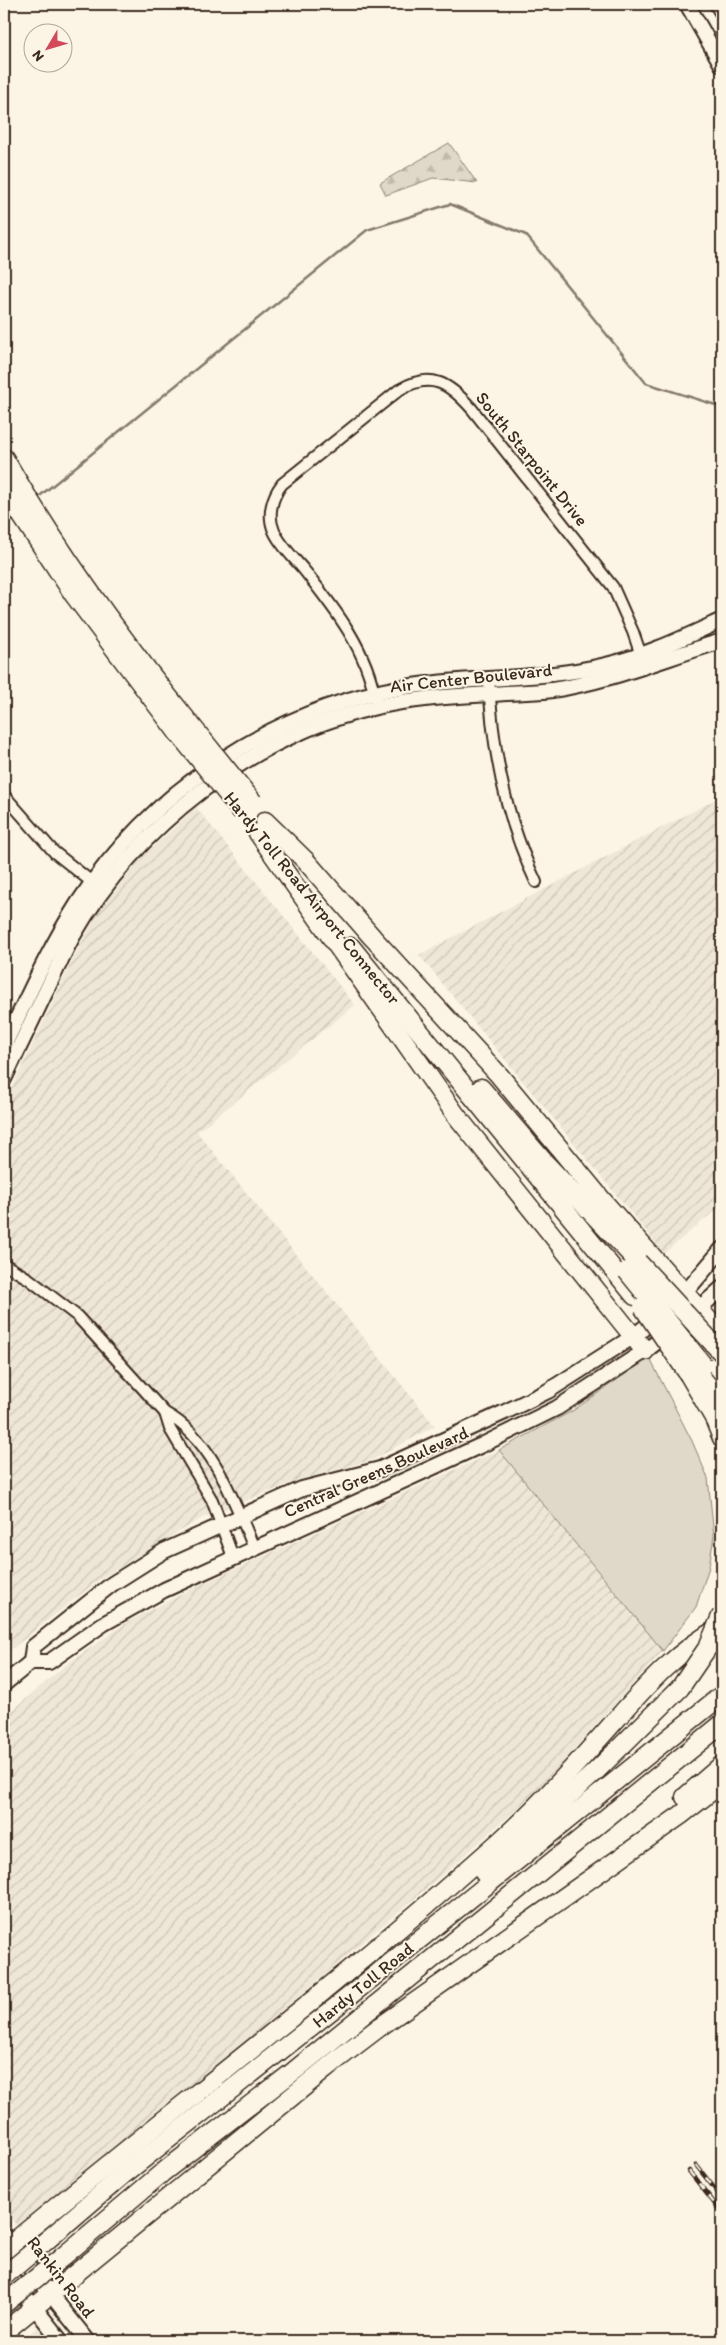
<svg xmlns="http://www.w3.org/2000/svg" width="726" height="2345" font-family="Itim,sans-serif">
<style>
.built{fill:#eee6d6}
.industrial{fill:url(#industrial-furrows)}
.grass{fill:#e0d8c8;stroke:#8e8173}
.forest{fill:url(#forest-firs);stroke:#8e8173}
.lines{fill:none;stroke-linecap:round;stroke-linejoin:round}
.stream{stroke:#85796b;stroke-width:2.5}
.street-casing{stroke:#3b2a1e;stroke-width:14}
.secondary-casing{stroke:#3b2a1e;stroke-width:18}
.highway-casing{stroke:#3b2a1e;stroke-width:21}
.street{stroke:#fcf5e5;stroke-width:10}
.secondary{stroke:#fcf5e5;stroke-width:14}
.highway{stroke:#fcf5e5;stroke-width:18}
.rail-casing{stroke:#3b2a1e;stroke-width:4.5}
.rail{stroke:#fcf5e5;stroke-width:2.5;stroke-dasharray:8;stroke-linecap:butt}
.highway-bridge-casing{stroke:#3b2a1e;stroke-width:21;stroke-linecap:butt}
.highway-bridge{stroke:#fcf5e5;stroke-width:18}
.labels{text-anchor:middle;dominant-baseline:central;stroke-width:4;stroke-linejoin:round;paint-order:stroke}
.street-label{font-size:18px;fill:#3b2a1e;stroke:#fcf5e5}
</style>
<defs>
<pattern id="industrial-furrows" width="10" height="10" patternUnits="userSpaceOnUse" patternTransform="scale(1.25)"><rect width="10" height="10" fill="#eee6d6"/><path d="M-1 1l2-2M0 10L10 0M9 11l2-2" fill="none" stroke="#cdc5b7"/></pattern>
<pattern id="forest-firs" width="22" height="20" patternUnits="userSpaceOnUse" patternTransform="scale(1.25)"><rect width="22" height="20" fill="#e0d8c8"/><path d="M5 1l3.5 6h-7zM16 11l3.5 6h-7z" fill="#c1baab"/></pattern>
</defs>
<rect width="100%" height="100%" fill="#fcf5e5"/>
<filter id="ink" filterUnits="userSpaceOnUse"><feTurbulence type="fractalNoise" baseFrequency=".02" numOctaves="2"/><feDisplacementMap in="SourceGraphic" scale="10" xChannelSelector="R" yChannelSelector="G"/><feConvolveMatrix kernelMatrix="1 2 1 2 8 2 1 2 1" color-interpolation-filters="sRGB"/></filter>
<g filter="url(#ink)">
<!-- built -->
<polygon class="built" points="40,2325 53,2341 20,2341"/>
<!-- industrial -->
<g class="industrial">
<polygon points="722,796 722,1205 664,1253 419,955"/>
<polygon points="196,807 355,1005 197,1132 435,1426 372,1460 296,1481 204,1517 100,1579 4,1655 4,1105 75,955 97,914 136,864"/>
<polygon points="499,1450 663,1651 536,1791 462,1858 264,2026 17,2226 4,2210 4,1718 63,1667 129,1621 202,1584"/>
</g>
<!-- grass -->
<polygon class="grass" points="649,1357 692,1441 708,1478 714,1536 709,1567 696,1607 663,1651 499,1450 574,1410"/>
<!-- forest -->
<polygon class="forest" points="449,143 477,183 433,178 386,195 380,183"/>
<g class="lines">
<!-- stream -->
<g class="stream">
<polyline points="36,499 367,230 450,204 526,235 646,383 722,407"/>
<polyline points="4,525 14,517"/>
</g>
<defs>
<g id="street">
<path d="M489,679C492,750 505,817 536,882"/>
<path d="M375,699C367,649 334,608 304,570C294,558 280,545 274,531C267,515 272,497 282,484L399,390C431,371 449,383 472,409L613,587L633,632L643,661"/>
<polyline points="4,795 54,852 98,887"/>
<path d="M4,1264L29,1279L77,1316L165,1413C212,1438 234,1501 254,1548"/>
<polyline points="165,1413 170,1429 212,1500 233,1557"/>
</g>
<g id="secondary">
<polyline points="687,4 722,65"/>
<polyline points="717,4 722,12"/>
<path d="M4,1046C27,998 49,948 78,903C151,791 273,709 405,687C472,676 540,681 606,665C646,656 685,637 722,620"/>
<path d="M4,1079C19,1048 34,1017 49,985C57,969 64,952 73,936C136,826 251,736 376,707C419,697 463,696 507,693C522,692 538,692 552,690C611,681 665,658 722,641"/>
<polyline points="679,1300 722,1249"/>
<polyline points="693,1314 722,1288"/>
<polyline points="31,1662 33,1647 112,1584 164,1551 302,1489 380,1469 505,1412 548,1391 634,1336 660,1315"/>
<polyline points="4,1684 31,1662 49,1662 103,1624 164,1590 484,1444 557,1408 645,1351 670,1332"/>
<polyline points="4,2236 88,2341"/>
<polyline points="4,2269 61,2341"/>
</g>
<g id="highway">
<path d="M4,458C59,553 122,640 191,725"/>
<polyline points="4,489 74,595 178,733"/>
<polyline points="265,821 306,861 373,938 499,1075 602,1200 722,1335"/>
<polyline points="258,833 456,1115 645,1351"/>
<polyline points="351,947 635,1296"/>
<polyline points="481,1088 546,1164 638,1262"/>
<polyline points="689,1375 714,1418 722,1438"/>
<polyline points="701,1377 722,1403"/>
<polyline points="685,1797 722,1765"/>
<polyline points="484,1873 594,1773 680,1688"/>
<polyline points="46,2241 123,2175 337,2006 722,1695"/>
<path d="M4,2250C166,2115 335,1988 492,1848C530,1815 563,1779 596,1742C638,1696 667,1657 722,1626"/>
<polyline points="60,2259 162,2173 294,2071 722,1724"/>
<polyline points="4,2332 339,2058 381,2026 681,1815 722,1783"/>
</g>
</defs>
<!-- street casing -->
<use href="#street" class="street-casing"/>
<!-- secondary casing -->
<use href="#secondary" class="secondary-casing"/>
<!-- highway casing -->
<use href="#highway" class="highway-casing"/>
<!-- street -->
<use href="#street" class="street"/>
<!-- secondary -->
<use href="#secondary" class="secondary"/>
<!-- highway -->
<use href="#highway" class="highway"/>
<defs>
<g id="rail">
<polyline points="696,2165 722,2198"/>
<polyline points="689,2171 722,2213"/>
</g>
</defs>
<!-- rail casing -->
<use href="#rail" class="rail-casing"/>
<!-- rail -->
<use href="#rail" class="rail"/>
<defs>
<g id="highway-bridge">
<polyline points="191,725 253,802"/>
<polyline points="178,733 242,812"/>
<polyline points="638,1262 722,1353"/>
<polyline points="627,1271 703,1365"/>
<polyline points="643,1307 689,1375"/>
<polyline points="680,1688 708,1647 722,1614"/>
<polyline points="4,2276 46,2241"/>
<polyline points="4,2304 60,2259"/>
</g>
</defs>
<!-- highway-bridge casing -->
<use href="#highway-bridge" class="highway-bridge-casing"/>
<!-- highway-bridge -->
<use href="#highway-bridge" class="highway-bridge"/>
</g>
</g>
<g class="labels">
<!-- street labels -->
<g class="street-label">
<text transform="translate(532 459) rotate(51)">South Starpoint Drive</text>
<text transform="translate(471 678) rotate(-6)">Air Center Boulevard</text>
<text transform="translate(312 898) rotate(51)">Hardy Toll Road Airport Connector</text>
<text transform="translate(376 1472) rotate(-24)">Central Greens Boulevard</text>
<text transform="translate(363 1985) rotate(-39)">Hardy Toll Road</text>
<text transform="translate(61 2277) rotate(52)">Rankin Road</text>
</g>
</g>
<!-- margin -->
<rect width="726" height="2345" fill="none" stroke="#fcf5e5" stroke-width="20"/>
<rect x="10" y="10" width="706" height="2325" fill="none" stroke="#3b2a1e" stroke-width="2" filter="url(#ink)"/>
<!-- north arrow -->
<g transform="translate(48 48) rotate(232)"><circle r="24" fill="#fcf5e5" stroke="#afa495"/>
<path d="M0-4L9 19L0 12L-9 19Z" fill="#d1495b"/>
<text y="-8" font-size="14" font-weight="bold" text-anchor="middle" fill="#3b2a1e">N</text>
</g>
</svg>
